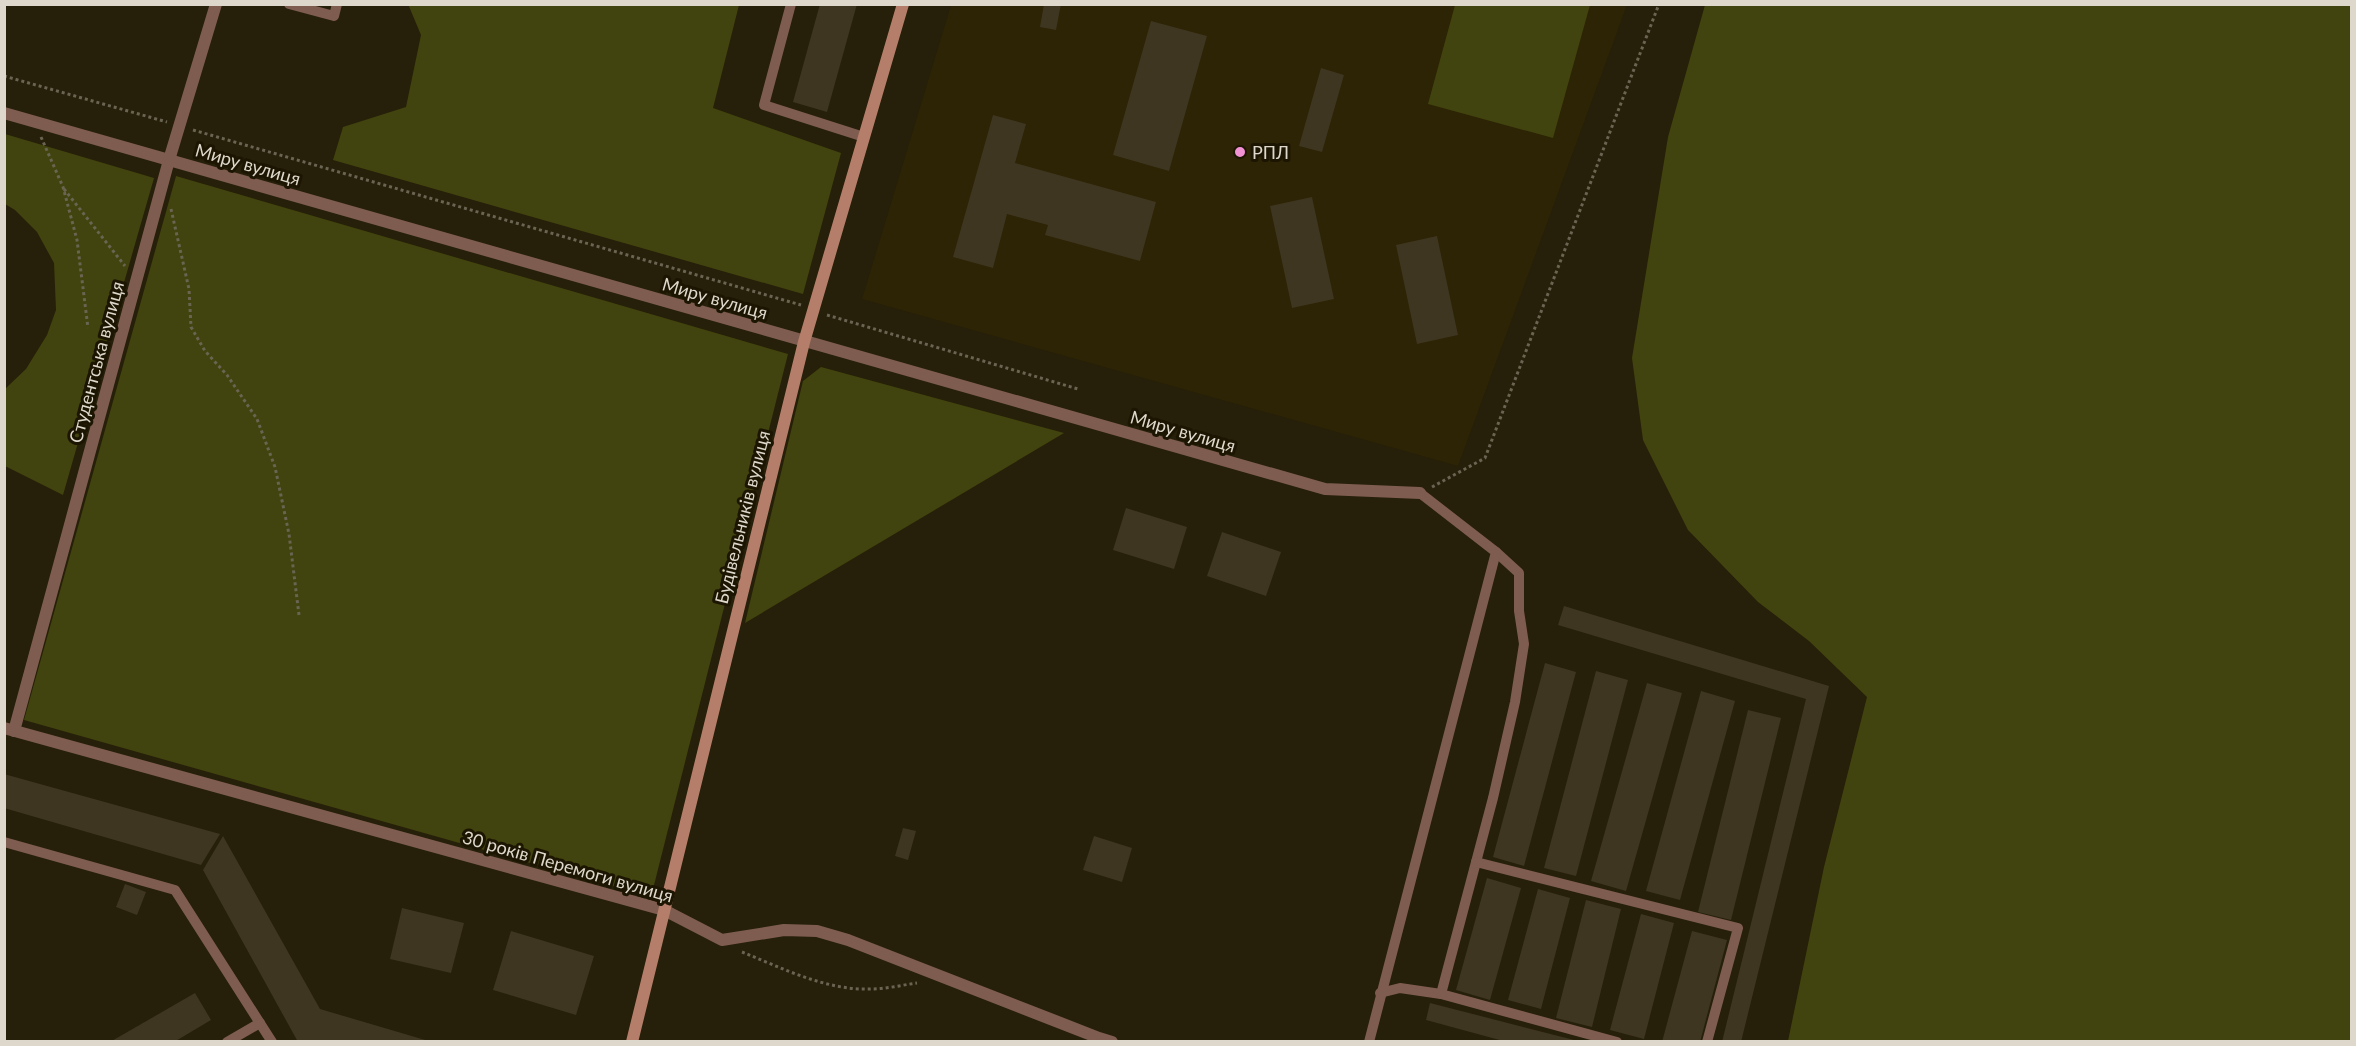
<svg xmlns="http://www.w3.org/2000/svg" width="2356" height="1046" font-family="Lato,sans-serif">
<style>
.built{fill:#2d2305}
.green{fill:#41440e}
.building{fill:#3e3620}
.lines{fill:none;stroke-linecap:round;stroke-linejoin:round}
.path{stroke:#6a6452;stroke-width:3;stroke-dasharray:3 3;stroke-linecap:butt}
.lane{stroke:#7e5c4f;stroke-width:10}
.street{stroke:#7e5c4f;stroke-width:12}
.secondary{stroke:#b57e6a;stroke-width:12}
.poi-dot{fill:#f391d5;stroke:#1c1502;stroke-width:2}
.labels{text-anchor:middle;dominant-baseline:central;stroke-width:6;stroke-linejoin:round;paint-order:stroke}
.poi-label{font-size:18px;fill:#ddd8cb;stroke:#1c1502;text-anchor:start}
.street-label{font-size:18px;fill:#ddd8cb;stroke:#1c1502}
</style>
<rect width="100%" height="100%" fill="#261f09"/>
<!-- built -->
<polygon class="built" points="951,5 1627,5 1458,466 862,299"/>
<!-- green -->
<g class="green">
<polygon points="408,4 739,5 713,108 841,153 803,294 333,160 343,127 406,107 421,35"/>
<polygon points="1455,5 1590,5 1553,138 1428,104"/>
<polygon points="1705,5 2351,5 2351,1041 1788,1041 1824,867 1867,697 1809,641 1758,602 1688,530 1643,440 1632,358 1668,137"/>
<polygon points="5,134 154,178 63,495 5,466 5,389 26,369 47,335 56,310 54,263 37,232 15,210 5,204"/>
<polygon points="176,176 788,354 651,897 24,720"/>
<polygon points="821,367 1064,433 745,623 803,381"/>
</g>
<!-- building -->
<g class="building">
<polygon points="820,4 857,4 827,112 793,102"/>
<polygon points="1044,4 1061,4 1056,30 1040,27"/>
<polygon points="1151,21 1207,36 1169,171 1113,155"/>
<polygon points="1321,68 1344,75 1322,152 1299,146"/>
<polygon points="993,115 1026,124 1015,163 1156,202 1140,261 1045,235 1048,225 1007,214 993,268 953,257"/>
<polygon points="1312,197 1334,299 1292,308 1270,206"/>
<polygon points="1437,236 1458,335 1417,344 1396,245"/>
<polygon points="1126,508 1187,527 1174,569 1113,550"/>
<polygon points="1222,532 1281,552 1266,596 1207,576"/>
<polygon points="1564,606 1829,686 1741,1042 1722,1042 1806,699 1558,625"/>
<polygon points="1545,663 1576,672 1524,866 1493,857"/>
<polygon points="1596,671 1628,680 1576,876 1544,868"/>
<polygon points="1647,683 1682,693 1626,891 1591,881"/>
<polygon points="1701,691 1735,701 1680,900 1646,891"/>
<polygon points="1748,710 1781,718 1731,920 1698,912"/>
<polygon points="4,774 220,834 201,865 4,808"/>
<polygon points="903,828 916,831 908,860 895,856"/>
<polygon points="223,836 320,1009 432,1042 298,1042 203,870"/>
<polygon points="1094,836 1132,848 1122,882 1083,870"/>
<polygon points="1487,878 1521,888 1490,1000 1456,990"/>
<polygon points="125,884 146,892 137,915 116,907"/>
<polygon points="1538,889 1570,898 1541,1009 1508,1000"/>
<polygon points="1586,900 1621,909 1592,1027 1556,1018"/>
<polygon points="402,908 464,923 451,973 390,959"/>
<polygon points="1641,914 1674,923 1644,1039 1610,1030"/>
<polygon points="511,931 594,956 576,1015 493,990"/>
<polygon points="1692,931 1727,940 1700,1042 1662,1042"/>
<polygon points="195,993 211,1020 174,1042 110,1042"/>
<polygon points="1430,1003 1578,1041 1578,1042 1507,1042 1426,1020"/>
</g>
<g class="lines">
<!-- path -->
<g class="path">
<polyline points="4,76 167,122"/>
<polyline points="193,130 801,305"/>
<polyline points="41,137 63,187 77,240 88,328"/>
<polyline points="64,189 125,266"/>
<polyline points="171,209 189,289 191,327 205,351 227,375 257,419 275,467 289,534 299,615"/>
<polyline points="827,315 1078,389"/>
<polyline points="1432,487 1485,458 1659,4"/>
<path d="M742,952C782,968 827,991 871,989C886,989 902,985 917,983"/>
</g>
<!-- lane -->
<g class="lane">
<polyline points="289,4 334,16 337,4"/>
<polyline points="791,4 764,105 864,137"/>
<polyline points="1496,552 1519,573 1519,611 1524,644 1515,702 1493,798 1441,994 1617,1042"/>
<polyline points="4,842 175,890 272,1042"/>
<polyline points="1476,862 1738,928 1707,1042"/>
<polyline points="1380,993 1400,988 1441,994"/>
<polyline points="227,1042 260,1023"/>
<polyline points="1369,1042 1496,552 1420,493"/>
</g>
<!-- street -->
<g class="street">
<polyline points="4,113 1325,489 1420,493"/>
<polyline points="4,728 664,910 722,940 784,930 817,931 848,940 1099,1038 1112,1042"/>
<polyline points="14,731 169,160 216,4"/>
</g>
<!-- secondary -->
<polyline class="secondary" points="632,1042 804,342 903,4"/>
</g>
<!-- markers -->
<circle class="poi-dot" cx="1240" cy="152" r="6"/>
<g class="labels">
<!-- poi labels -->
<g class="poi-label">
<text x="1252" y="152">РПЛ</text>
</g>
<!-- street labels -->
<g class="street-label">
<text transform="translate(248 164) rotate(16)">Миру вулиця</text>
<text transform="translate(715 298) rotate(16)">Миру вулиця</text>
<text transform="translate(96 362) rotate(-75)">Студентська вулиця</text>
<text transform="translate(1183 431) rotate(16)">Миру вулиця</text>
<text transform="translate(742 517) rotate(-76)">Будівельників вулиця</text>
<text transform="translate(568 866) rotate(16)">30 років Перемоги вулиця</text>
</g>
</g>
<!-- border -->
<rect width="2356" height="1046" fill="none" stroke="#ddd8cb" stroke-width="12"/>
</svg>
